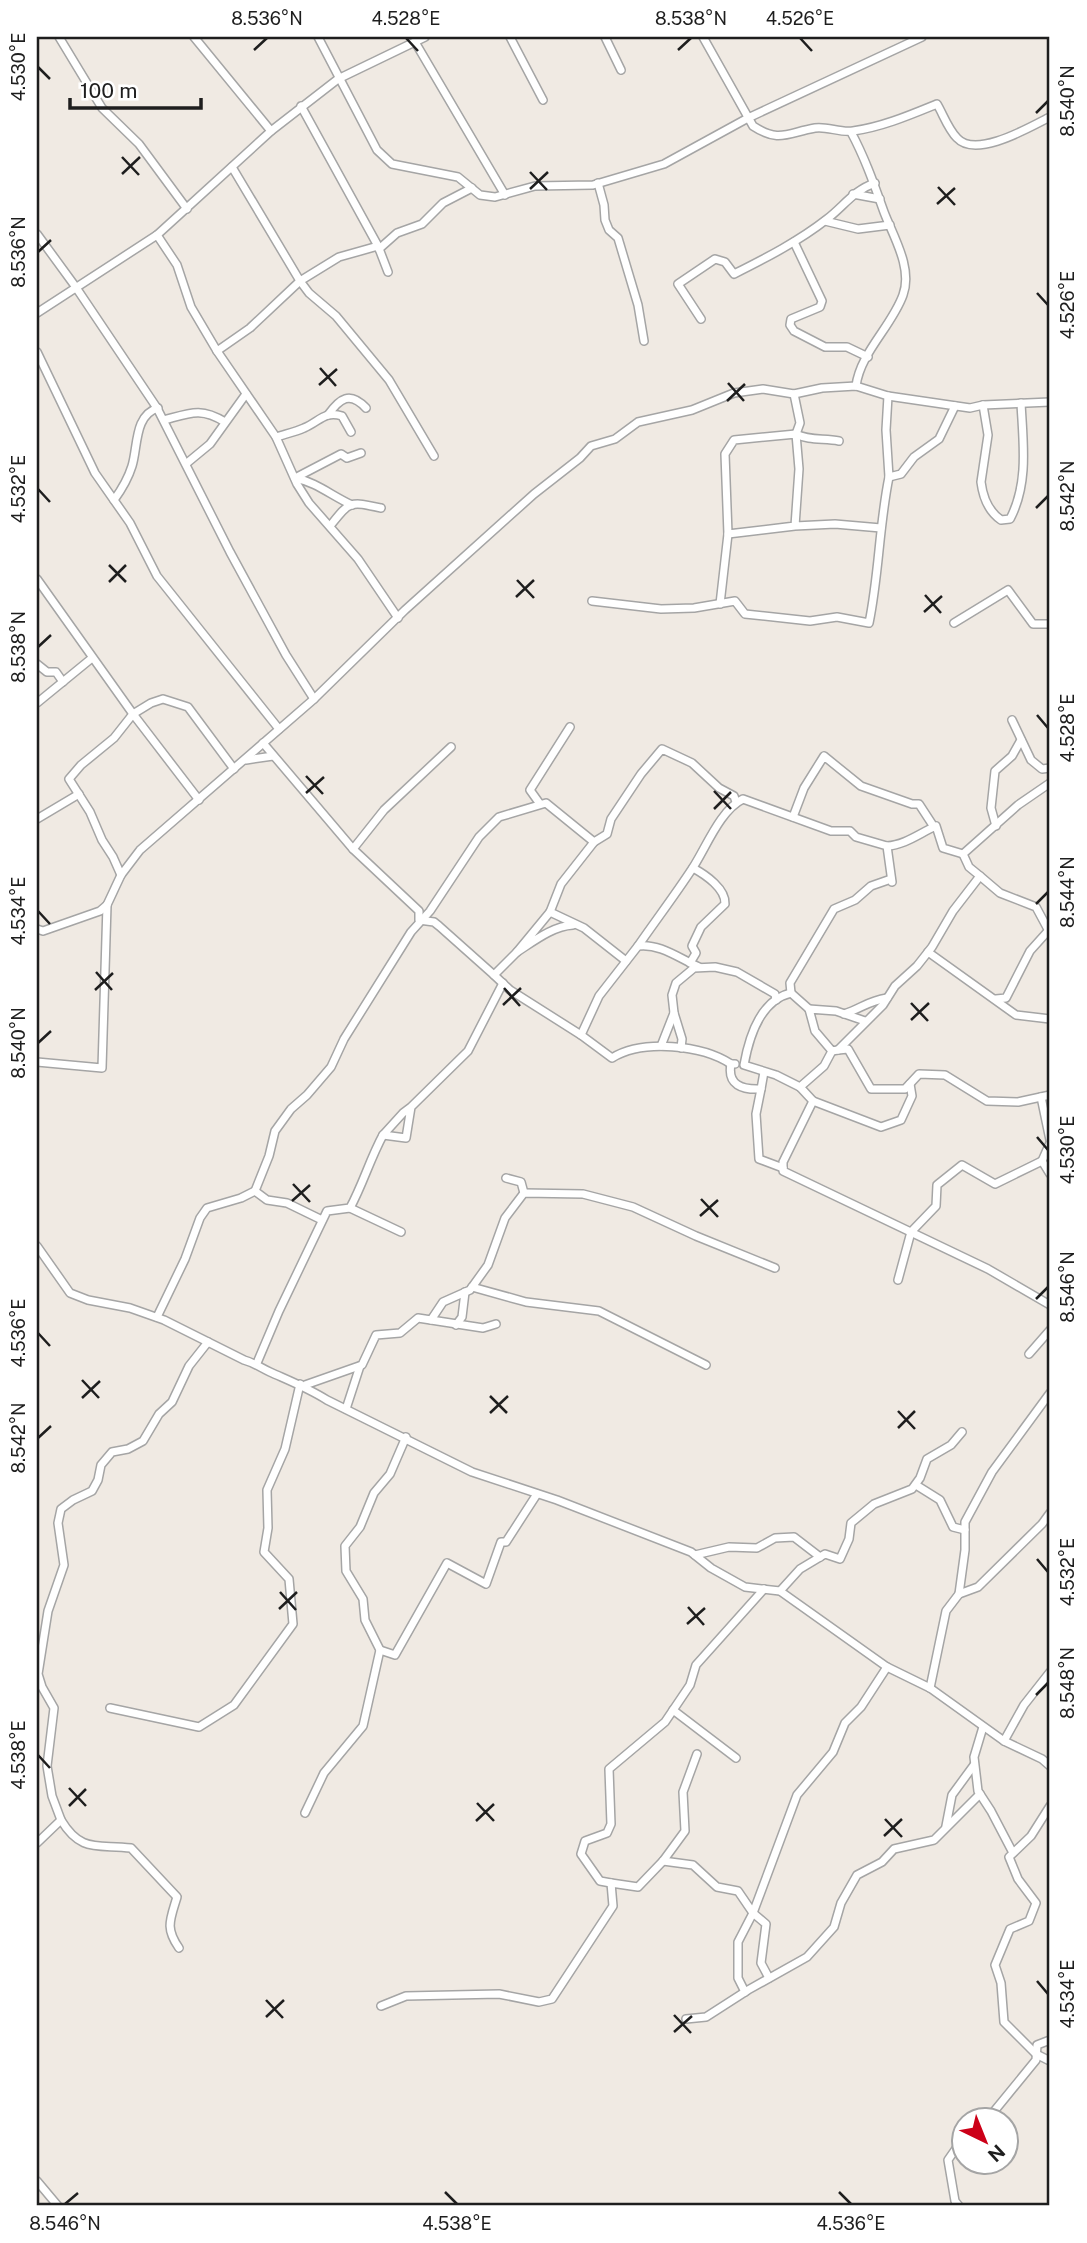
<svg xmlns="http://www.w3.org/2000/svg" width="1087" height="2243" font-family="'Public Sans',sans-serif">
<rect width="100%" height="100%" fill="#f0eae3"/>
<g fill="none" stroke-linecap="round" stroke-linejoin="round">
<defs>
<g id="street">
<path d="M59,37L102,108L139,144L187,209"/>
<path d="M194,37L271,131"/>
<path d="M318,37L377,150L392,164L458,177L480,195L495,197L535,186L593,185L664,164L748,118L922,37"/>
<path d="M510,37L543,100"/>
<path d="M605,37L621,70"/>
<path d="M703,37L753,126C779,143 787,133 815,128C827,126 840,133 853,131C882,127 910,115 937,104C943,114 948,129 957,138C976,159 1030,127 1050,117"/>
<path d="M415,42L505,195"/>
<path d="M301,106L378,246L388,272"/>
<path d="M851,132C865,158 874,184 884,212C893,236 913,268 903,295C892,326 860,353 856,386"/>
<path d="M598,183L604,205L605,220L609,230L618,238L638,305L644,341"/>
<path d="M853,194L880,199"/>
<path d="M825,221L858,229L890,225"/>
<path d="M37,234L75,286L157,408L230,552L286,655L314,699"/>
<path d="M157,235L177,265L191,307L217,351L276,437L297,484L309,503L358,559L398,618"/>
<path d="M794,242L822,301L820,307L791,319L790,325L794,331L825,347H847L868,357"/>
<path d="M378,246L339,257L300,281L309,293L336,316L389,380L434,456"/>
<path d="M379,249L397,233L422,224L443,203L472,188"/>
<path d="M37,313L157,235L271,131L338,79L425,37"/>
<path d="M701,319L678,284L715,259L725,262L734,274C766,258 799,241 827,219C844,206 854,190 875,183"/>
<path d="M217,351L250,328L300,281L232,167"/>
<path d="M37,352L95,473L130,523L157,576L279,729"/>
<path d="M794,394L800,423L796,434C809,441 824,438 839,441"/>
<path d="M888,396L886,430L889,477L901,474L914,457L939,439L955,406"/>
<path d="M983,405L988,435L981,482C983,498 988,511 1001,520L1010,519C1029,483 1023,442 1021,403"/>
<path d="M328,415C340,398 350,391 366,408"/>
<path d="M164,420C190,413 201,407 225,422"/>
<path d="M276,437C285,434 295,432 304,428C319,422 325,410 342,416L351,432"/>
<path d="M187,463L210,444L246,394"/>
<path d="M295,478L341,454L347,458L361,453"/>
<path d="M295,478C316,482 332,496 352,505"/>
<path d="M114,500C122,489 128,479 132,466C138,447 134,415 158,408"/>
<path d="M330,526C350,501 349,501 381,508"/>
<path d="M795,526L728,534L725,454L734,440L796,434L799,469L795,526L835,524L881,528"/>
<path d="M37,579L133,714L199,800"/>
<path d="M592,601L661,609L694,608L735,601L745,614L810,621L837,617L869,623C879,575 879,526 889,477"/>
<path d="M720,604L728,534"/>
<path d="M954,623L1008,590L1033,624H1050"/>
<path d="M37,664L47,672H56L63,682"/>
<path d="M37,703L92,658"/>
<path d="M1012,720L1031,760L1042,769L1050,768"/>
<path d="M263,743L353,849L419,911V920L434,922L439,926L494,975"/>
<path d="M246,760L273,756"/>
<path d="M540,804L530,790L570,727"/>
<path d="M793,817L804,788L824,756L861,786L912,804H919L934,827"/>
<path d="M37,819L79,794"/>
<path d="M996,826L991,808L995,771L1012,756L1021,740"/>
<path d="M887,846C905,845 920,833 936,826L943,848L963,854"/>
<path d="M353,849L384,810L451,747"/>
<path d="M121,875L113,857L102,840L90,812L69,779L81,765L114,738L133,714L151,703L163,699L188,707L234,769"/>
<path d="M980,876L1000,893L1036,907L1050,933"/>
<path d="M550,912L517,952C534,941 553,926 573,925"/>
<path d="M37,929L43,931L100,911L107,905L121,875L140,850L314,699L405,610L534,494L580,458L591,446L615,439L638,422L692,410L734,393L763,389L794,394L822,388L856,386L888,396L970,408L983,405L1050,402"/>
<path d="M638,946C656,920 675,895 692,869C706,848 720,810 743,799L831,831H850L856,837L887,846L892,882"/>
<path d="M517,952L494,975L510,990L581,1035"/>
<path d="M928,952L1016,1015L1050,1019"/>
<path d="M626,961L584,928L550,912L561,884L594,842L607,834L611,819L641,774L662,749L692,763L719,788L734,796L736,802"/>
<path d="M690,963L696,953L692,946L701,927L725,904C726,889 706,875 693,868"/>
<path d="M699,967C680,959 660,943 638,946L599,996L581,1035L612,1058C643,1039 702,1045 731,1064"/>
<path d="M791,993L790,983L834,909L855,900L871,886L891,879"/>
<path d="M996,999L1006,998L1030,951L1048,931"/>
<path d="M809,1009L791,993C760,1000 749,1037 744,1065L776,1075L800,1087L824,1066L832,1051"/>
<path d="M674,1013L682,1039L681,1048"/>
<path d="M844,1014C862,1008 868,1001 887,998"/>
<path d="M865,1021L836,1011L809,1009L815,1031L832,1051L838,1050L883,1005L895,986L917,966L932,947L953,911L980,876L969,867L963,854L1018,805L1050,783"/>
<path d="M661,1046L674,1013L672,995L676,983L694,968L715,967L737,972L775,994L776,1000"/>
<path d="M838,1050L848,1049L871,1089H905L919,1074L945,1075L987,1101L1018,1102L1050,1095"/>
<path d="M37,1062L102,1068L107,905"/>
<path d="M735,1064H731C727,1085 742,1090 761,1089L764,1072"/>
<path d="M800,1087L813,1101L881,1127L901,1120L912,1096L910,1084"/>
<path d="M761,1089L756,1114L759,1159L783,1168"/>
<path d="M1041,1097L1050,1140"/>
<path d="M813,1101L783,1162V1171L988,1269L1050,1305"/>
<path d="M411,1107L403,1113L383,1135L406,1138L411,1107L468,1051L503,983"/>
<path d="M1050,1143L1042,1161L1050,1174"/>
<path d="M506,1178L521,1182L524,1193"/>
<path d="M350,1208L401,1232"/>
<path d="M322,1220L287,1203L267,1200L255,1191L269,1156L275,1131L291,1109L307,1095L331,1067L344,1039L411,932L430,911L479,837L499,817L546,803L594,842"/>
<path d="M37,1246L70,1293L88,1300L130,1308L164,1320L244,1360C255,1363 261,1368 270,1372C290,1381 308,1388 327,1400L472,1472L557,1500L691,1552L711,1568L745,1587L780,1591L887,1667L930,1688L1004,1741L1042,1759L1050,1766"/>
<path d="M898,1280L911,1232L936,1206L937,1185L962,1165L995,1184L1042,1161"/>
<path d="M472,1287L526,1302L599,1311L706,1365"/>
<path d="M157,1317L185,1259L200,1218L207,1208L241,1198L255,1191"/>
<path d="M431,1320L483,1328L496,1324"/>
<path d="M456,1325L462,1317L465,1292"/>
<path d="M1029,1354L1050,1330"/>
<path d="M257,1363L279,1311L327,1211L350,1208C363,1184 370,1159 383,1135"/>
<path d="M305,1385L362,1365L376,1335L400,1333L418,1318L431,1320L443,1302L470,1290L488,1265L505,1218L524,1193L583,1194L633,1207L696,1236L775,1268"/>
<path d="M346,1409L360,1366"/>
<path d="M916,1485L940,1500L953,1527L965,1530"/>
<path d="M695,1555L729,1547L757,1548L775,1538L794,1537L820,1557"/>
<path d="M780,1591L800,1569L825,1554L840,1559L849,1539L851,1523L874,1504L912,1489L920,1478L927,1459L951,1445L962,1432"/>
<path d="M959,1594L965,1550V1522L992,1472L1050,1393"/>
<path d="M380,1650L395,1655L447,1563L486,1584L501,1542H506L537,1494"/>
<path d="M930,1688L946,1611L959,1594L978,1587L1042,1524L1050,1513"/>
<path d="M110,1708L199,1727L234,1705L293,1624L289,1579L264,1552L268,1528L267,1490L285,1449L300,1384"/>
<path d="M673,1710L736,1758"/>
<path d="M983,1727L974,1757L978,1791L991,1811L1013,1853"/>
<path d="M1004,1741L1024,1705L1050,1672"/>
<path d="M1050,1806L1031,1836L1009,1857L1018,1879L1036,1903L1029,1921L1010,1929L995,1965L1001,1983L1004,2022L1036,2054L1050,2061"/>
<path d="M305,1813L324,1773L363,1726L380,1650L365,1620L363,1599L346,1571L345,1546L360,1527L374,1493L390,1474L406,1437"/>
<path d="M61,1820C81,1853 97,1844 131,1848L177,1897C170,1920 165,1928 179,1948"/>
<path d="M946,1826L952,1795L974,1765"/>
<path d="M37,1843L61,1820L52,1796L47,1766L54,1708L42,1687L38,1674L48,1611L64,1565L58,1523L61,1509L73,1500L92,1491L98,1480L101,1465L112,1452L128,1449L143,1441L159,1414L172,1402L189,1366L208,1342"/>
<path d="M663,1861L693,1865L717,1887L738,1891L753,1913L766,1924L761,1963L769,1978"/>
<path d="M611,1883L600,1881L581,1854L585,1841L607,1833L611,1824L609,1769L665,1722L690,1685L696,1665L764,1589"/>
<path d="M745,1992L738,1978V1942L753,1913L797,1795L833,1752L845,1723L861,1707L887,1667"/>
<path d="M381,2006L406,1996L499,1994L539,2002L552,1999L613,1906L611,1883L638,1887L663,1861L685,1831L683,1792L697,1754"/>
<path d="M686,2019L706,2017L748,1990L807,1957L834,1927L841,1903L857,1875L882,1862L894,1849L934,1840L980,1794"/>
<path d="M987,2120L1036,2060L1037,2045L1050,2040"/>
<path d="M37,2181L58,2206"/>
<path d="M959,2206L955,2201L948,2160L964,2137"/>
</g>
</defs>
<use href="#street" stroke="#a5a5a5" stroke-width="10"/>
<use href="#street" stroke="#fff" stroke-width="7"/>
</g>
<path fill="none" stroke="#1e1e1e" stroke-width="2.5" d="M406,38L418,51M800,38L812,51M254,50L267,38M678,50L691,38M38,67L50,79M1036,113L1048,101M122,157L139,175M530,172L547,190M122,174L140,157M938,187L955,205M530,189L548,172M937,204L955,188M38,252L51,240M1037,293L1048,305M320,368L336,386M728,383L744,401M319,385L337,369M727,401L745,384M38,489L50,502M1036,508L1048,496M109,565L126,582M517,580L534,598M109,582L126,565M925,595L941,613M516,597L534,580M924,612L942,596M38,647L51,635M1037,715L1048,728M306,776L323,794M714,791L731,809M306,793L324,777M714,809L731,792M1036,904L1048,892M38,911L50,924M96,972L112,990M504,988L520,1006M95,990L113,973M911,1003L928,1021M503,1005L521,988M911,1020L929,1003M38,1043L51,1031M1037,1137L1048,1150M293,1184L310,1202M701,1199L718,1217M292,1201L310,1185M700,1216L718,1200M1036,1299L1048,1287M38,1333L50,1346M82,1380L99,1398M490,1396L507,1413M82,1398L100,1381M898,1411L915,1429M490,1413L508,1396M898,1428L915,1411M38,1438L51,1426M1037,1559L1048,1572M280,1592L296,1610M688,1607L704,1625M279,1609L297,1592M687,1624L705,1608M1036,1695L1048,1683M38,1755L50,1768M69,1788L86,1806M477,1803L494,1821M69,1806L86,1789M885,1819L902,1837M476,1821L494,1804M884,1836L902,1819M1037,1981L1048,1994M266,2000L283,2018M674,2015L691,2033M266,2017L284,2000M674,2032L692,2016M445,2192L457,2204M839,2192L851,2204M65,2204L78,2193"/>
<rect width="1087" height="2243" fill="none" stroke="#ffffff" stroke-width="77"/>
<g transform="translate(985 2141) rotate(137)"><circle r="33" fill="#ffffff" stroke="#a5a5a5" stroke-width="2"/>
<path d="M0-5L12 26L0 18L-12 26Z" fill="#cc0018"/>
<text y="-10" font-size="19" font-weight="bold" text-anchor="middle" fill="#1e1e1e">N</text>
</g>
<path d="M70 98v10h131v-10" fill="none" stroke="#1e1e1e" stroke-width="3.5"/>
<text x="80" y="98" font-size="21" fill="#1e1e1e" stroke="#ffffff" stroke-width="5" paint-order="stroke">100 m</text>
<rect x="38" y="38" width="1010" height="2166" fill="none" stroke="#1e1e1e" stroke-width="2.5"/>
<g font-size="18" text-anchor="middle" fill="#1e1e1e">
<text x="267" y="25">8.536°N</text>
<text x="406" y="25">4.528°E</text>
<text x="691" y="25">8.538°N</text>
<text x="800" y="25">4.526°E</text>
<text transform="translate(19 67) rotate(-90)" y="6">4.530°E</text>
<text transform="translate(1068 101) rotate(-90)" y="6">8.540°N</text>
<text transform="translate(19 252) rotate(-90)" y="6">8.536°N</text>
<text transform="translate(1068 305) rotate(-90)" y="6">4.526°E</text>
<text transform="translate(19 489) rotate(-90)" y="6">4.532°E</text>
<text transform="translate(1068 496) rotate(-90)" y="6">8.542°N</text>
<text transform="translate(19 647) rotate(-90)" y="6">8.538°N</text>
<text transform="translate(1068 728) rotate(-90)" y="6">4.528°E</text>
<text transform="translate(1068 892) rotate(-90)" y="6">8.544°N</text>
<text transform="translate(19 911) rotate(-90)" y="6">4.534°E</text>
<text transform="translate(19 1043) rotate(-90)" y="6">8.540°N</text>
<text transform="translate(1068 1150) rotate(-90)" y="6">4.530°E</text>
<text transform="translate(1068 1287) rotate(-90)" y="6">8.546°N</text>
<text transform="translate(19 1333) rotate(-90)" y="6">4.536°E</text>
<text transform="translate(19 1438) rotate(-90)" y="6">8.542°N</text>
<text transform="translate(1068 1572) rotate(-90)" y="6">4.532°E</text>
<text transform="translate(1068 1683) rotate(-90)" y="6">8.548°N</text>
<text transform="translate(19 1755) rotate(-90)" y="6">4.538°E</text>
<text transform="translate(1068 1994) rotate(-90)" y="6">4.534°E</text>
<text x="65" y="2230">8.546°N</text>
<text x="457" y="2230">4.538°E</text>
<text x="851" y="2230">4.536°E</text>
</g>
</svg>
